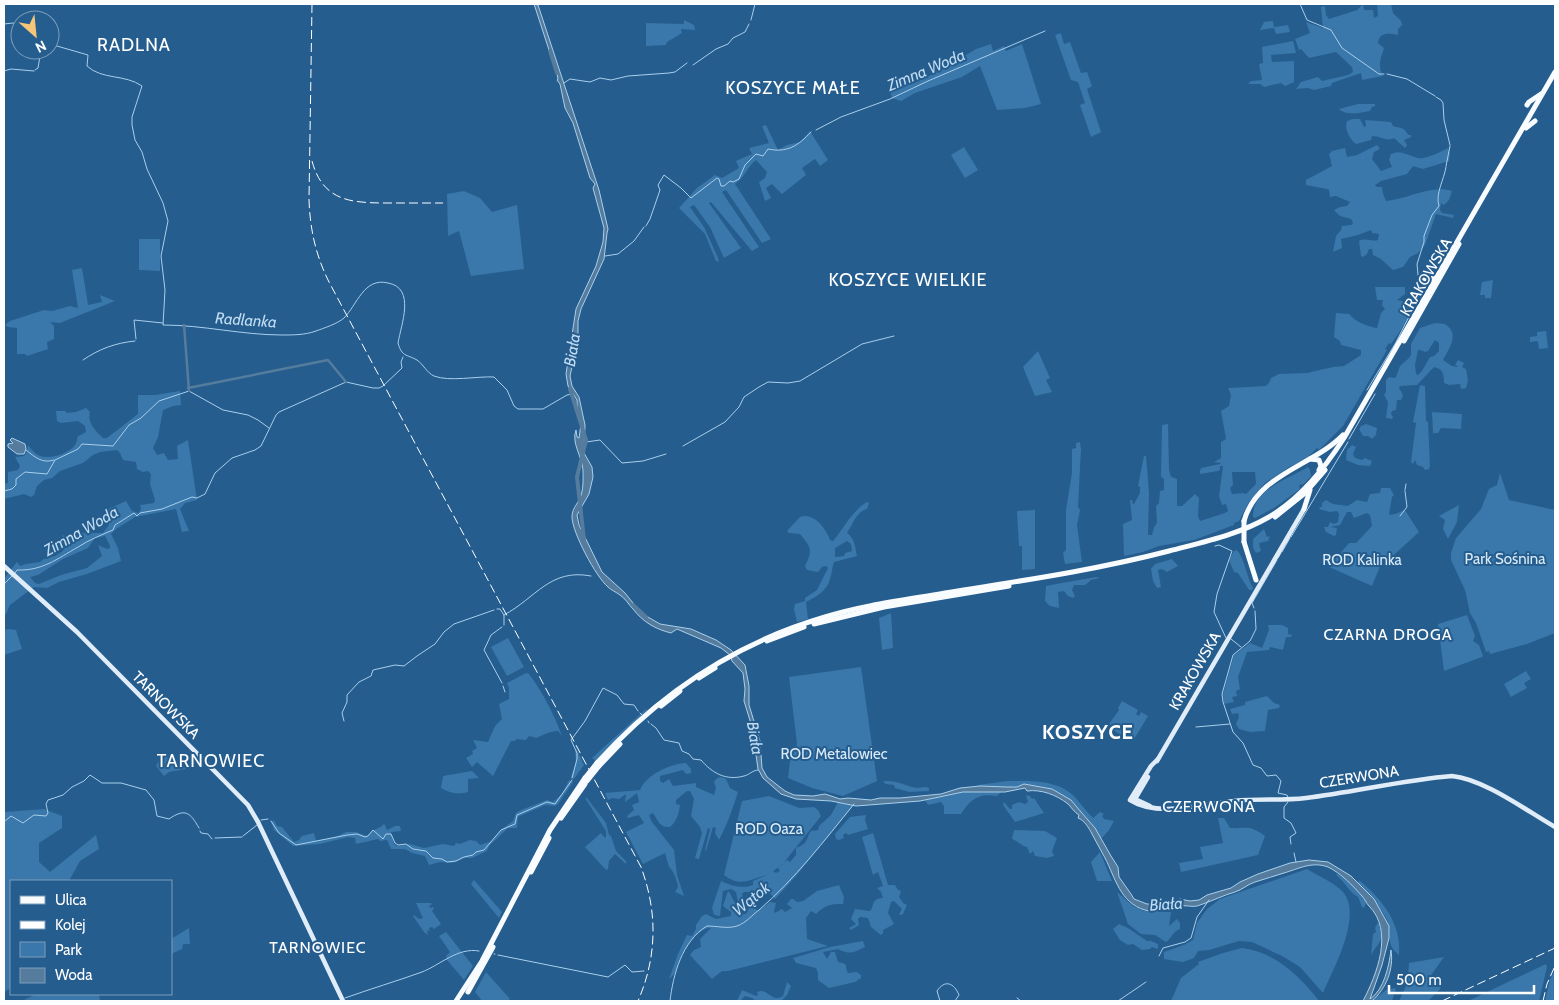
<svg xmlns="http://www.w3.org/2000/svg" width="1559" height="1005" font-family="Cabin,sans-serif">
<rect width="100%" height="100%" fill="#255d8e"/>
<g fill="#3a77aa" fill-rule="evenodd">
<path d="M1363,4L1364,10H1373L1374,18L1378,16L1377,4H1391L1393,13L1401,21L1402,25L1398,29V35C1389,33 1379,32 1378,43L1384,48C1381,58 1377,66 1383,76L1362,80L1361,73L1332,83L1331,86L1314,90L1308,88L1296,89L1301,82L1318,77L1322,81L1348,75L1353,72L1352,67L1336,52L1309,58L1301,49L1299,50L1295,39L1310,33L1306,22L1323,28L1321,7L1325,6L1326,15L1329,19L1357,10Z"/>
<path d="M684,20L694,25L695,30L681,29L682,33L667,42L666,45L646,46V23L684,24Z"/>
<path d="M1273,21L1274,27L1288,25L1290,32L1276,34L1274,28L1260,30L1264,22Z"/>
<path d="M1061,33L1064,44L1070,42L1081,73L1087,72L1092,86L1087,89L1101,132L1091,137L1080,105L1085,103L1078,82L1071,80L1055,35Z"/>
<path d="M1293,41L1296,53L1271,55L1272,62L1294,61V82L1285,86L1281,83L1264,87L1260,84H1248L1251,81L1262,80L1259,64L1263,63L1262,47Z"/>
<path d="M991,44L993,51L1004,46L1006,51L1022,44L1041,104L1025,108L997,110L980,66L962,77L915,93L901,101L892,98L889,88L911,80L914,83L938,72L976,49Z"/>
<path d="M1358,104H1375V106L1372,107L1370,111C1360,113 1346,116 1339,109Z"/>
<path d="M1353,119H1360L1364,127L1366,126L1365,120L1391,122L1393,126C1399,128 1405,127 1408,135H1411V137L1404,140L1407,145L1405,148L1394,138C1387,142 1380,136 1372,136L1371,140L1356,144C1350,140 1344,129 1347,121Z"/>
<path d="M766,125L778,150L787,145L800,142L810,131L828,160L820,166L815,159L802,168L806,175L782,194L772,184L766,188L771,198L765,201L759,182L765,178L767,172L756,160C747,167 745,177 735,184L771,239L762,243L726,190L722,192L759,247L752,251L711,202L709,203L741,248L724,258L710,227L694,205L690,207L704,227L718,258L719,262L716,261L705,234L679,208L697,188L715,175L722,178L739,168L736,161L752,154L749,148L769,143L762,126Z"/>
<path d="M1377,145L1380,149L1374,152L1372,159L1381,171L1392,167L1389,160L1391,154C1402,149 1408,156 1418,158C1424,160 1443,151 1448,148L1450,153L1449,161L1423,169L1413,166L1407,174L1381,181L1375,185L1377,187H1382L1383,194L1386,201C1407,199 1433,184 1452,191L1449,200L1444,205L1441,203L1440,210L1442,213L1454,215L1453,218L1436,214L1425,245L1418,253L1410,257L1403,267L1393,270L1381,259L1373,255L1372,249H1369L1367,254L1363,257L1361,256L1359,241C1365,237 1372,242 1378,240L1379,234L1372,233L1371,230L1358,235L1341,239L1342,248L1333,252L1336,236L1341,230L1342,226L1351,225L1353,223L1351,219L1340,216L1334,210L1340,207L1347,206L1350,202L1336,196L1330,197L1329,190L1327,189L1306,185V180L1332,166L1329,154L1332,151L1345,148L1347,157L1357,155Z"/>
<path d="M964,147L978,170L965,178L951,155Z"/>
<path d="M464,191L480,198L492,212L517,205L524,269L471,276L459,231L448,236L447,194Z"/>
<path d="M139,239H160V271L139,270Z"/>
<path d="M82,268L88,305L102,302L100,295L115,301L60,323L50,322L54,326V339L47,342L48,349L27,356L25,354H17V328L8,327L5,325L10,321L44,310L52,311L70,306L78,308L72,270Z"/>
<path d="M1493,280L1491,298H1485V295H1480L1482,282Z"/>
<path d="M1375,287H1405V294L1397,300L1408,302L1410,317L1391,344L1389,343L1385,349L1387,350L1343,426L1319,450L1317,448L1306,459L1291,466L1265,483L1249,502L1239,521L1234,523V525L1194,540L1159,546L1143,552L1124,556L1123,524L1132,520L1130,500H1132L1133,504H1134L1140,493V487L1138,486L1144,456H1146L1149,493L1148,535H1152L1154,527L1157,523L1156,506L1159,503L1160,491L1164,490V479L1161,477L1162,425L1168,424L1169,470L1171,477L1177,479V506H1182L1195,494L1199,498L1198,516L1200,521L1225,513L1228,511L1226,504L1222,505L1219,496L1223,466H1220V470L1218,471L1200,474V471L1201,468L1220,464L1221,463L1214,462L1221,458V442L1226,439L1221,411L1229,406L1231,395L1228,388L1266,386L1269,383L1271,378L1279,374L1307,373L1333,367L1344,366L1361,355V350L1341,345L1340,341L1334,337L1336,313L1349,314C1356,322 1366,326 1377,328L1381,313L1385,309L1382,305L1383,300H1377ZM1232,472H1255L1256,484L1246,494L1243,493L1232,494L1230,488L1233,485Z"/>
<path d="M1435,323L1445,324C1460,334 1450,347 1443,360L1452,366L1459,367L1455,365L1458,360L1464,363L1462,367L1466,369L1468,380L1466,388L1461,389L1460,384L1449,385L1444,383C1444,374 1443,369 1434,367L1417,385L1400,386L1399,389L1401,391L1403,396L1401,400H1397L1396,410L1392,411L1391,414L1393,417L1392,419L1386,418L1388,402L1384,395L1386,392V380L1389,377L1394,378L1396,377L1400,366L1409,358L1411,355V344L1420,328ZM1435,340L1439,343V351L1434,356L1430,357L1422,371L1418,375L1416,374L1415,365L1418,350H1421L1425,352L1428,351Z"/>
<path d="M1546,331L1548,348L1539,349L1538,341L1530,342V337L1537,336V332Z"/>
<path d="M1038,351L1050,378L1046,380L1052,392L1035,396L1023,367Z"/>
<path d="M1420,385L1425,386L1426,421L1428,422L1430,466L1429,469L1425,470L1423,467L1417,465L1415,460L1413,464L1411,462L1416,423L1413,422Z"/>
<path d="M180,391L181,405L173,406L163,410L158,437L153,448L157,455L164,453L168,460L178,459L177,446L188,440L197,500L185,503L180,509L189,531L182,532L176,509L135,517L116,529L111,534L118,548L121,561L87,574L59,582L47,588L34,587L10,605L6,614L4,615V579L17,562L20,566L26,564L40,562L44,559L55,556L63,551C64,546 60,541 63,535C70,538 73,539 78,533H103L109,525L106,510L126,501L132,511L139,513L141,509L140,505L154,503L155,500L150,484L151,474L148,471L143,472L137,469L136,462L123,460L120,453L117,450L100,452L93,455L83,463L60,471L52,478L44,480L37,486L34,495L31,497L24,494L4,499V484L8,483V472L18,470L20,466L15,457L24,456L27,451L28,445C31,449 35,454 40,456C52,460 79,451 77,437L86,432L85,426L78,421L61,423L57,421L56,411H65L67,413L76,412L86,408L90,412C87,422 95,431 103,438H107L138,414V395H155ZM105,536L110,546V548L107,549L98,545L102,556L87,568L61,575L39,584L35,583L30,577L38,575L63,559L88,548L95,538Z"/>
<path d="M1432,412L1462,414L1461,429L1441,428L1438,433H1433Z"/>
<path d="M1366,424L1377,428L1376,435L1372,439L1368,436H1363L1359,429L1361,426Z"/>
<path d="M1080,442L1081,449L1078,507L1080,510L1077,525L1082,562L1065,564L1063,553L1066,550V510L1072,473V449L1076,448V443Z"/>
<path d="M1352,445L1356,447L1353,454L1355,458L1362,460L1365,458L1372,461L1370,466L1358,465L1346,460L1347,450Z"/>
<path d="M1308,467L1310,470L1311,476L1304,484L1299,485L1300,489L1274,508L1255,518L1253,517C1252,489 1289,479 1308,467Z"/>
<path d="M1500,473L1509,500L1555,510V633L1527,644L1490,654L1489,651L1486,652L1476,623L1470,613L1465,590L1451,560V553L1456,538L1481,509L1489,489L1497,485Z"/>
<path d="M1381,488H1390L1394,495L1392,497L1389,515L1395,514L1405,510L1419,532L1384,564H1381L1372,586L1329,567L1332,557L1339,555L1349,543H1356L1372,526L1370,515L1367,513L1354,518L1351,512H1347L1340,525L1330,527L1337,528L1336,535L1334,536L1326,532L1324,527H1328L1330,522L1334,524L1338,522L1339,514L1337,511L1330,512L1319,509L1320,507H1322V503L1326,500L1333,504L1348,506L1357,500L1367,502L1370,494L1380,493Z"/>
<path d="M867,502L869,503L867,509C856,512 853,524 847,533C855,539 855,547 857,556L834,562C832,568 832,573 830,579C827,591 816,597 806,602L808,619L797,622L794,609L795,604L805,601V598L817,590L828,568L826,566L822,567L818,572L807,570L805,566C813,550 811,547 800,534L789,533L787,531L800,517C814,512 826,529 830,540L833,541C845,527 851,512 867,502ZM847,541L851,544L852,551L845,553L844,556L835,557V548Z"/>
<path d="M1459,505L1457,522L1448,539L1443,529L1445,520L1439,516Z"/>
<path d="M1035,510V569L1022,570V546H1019L1017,511Z"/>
<path d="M1264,529L1267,537L1270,536L1268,541L1259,543L1261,551L1256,553L1253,548V539Z"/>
<path d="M1237,550C1245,559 1246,576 1253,588L1252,590H1249L1238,573L1234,572L1229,560L1234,551Z"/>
<path d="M1172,559L1178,566L1167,572L1162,569L1158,570L1161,587L1157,588L1153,581L1151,569L1155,564Z"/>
<path d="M1096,577L1100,578L1091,580L1085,585H1074L1072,590L1075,596L1073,598L1068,596L1064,591L1058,592L1059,608L1050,606L1045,601L1046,586C1061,583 1079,580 1096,577Z"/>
<path d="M891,613L893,648L882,650L879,618Z"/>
<path d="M1467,615L1475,636L1473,641L1479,645L1483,656L1482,657L1444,671L1438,624Z"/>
<path d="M1268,625H1282L1288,628V634L1292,635L1291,637H1286L1283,650L1270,647L1269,650L1247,652L1238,677L1240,689L1236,691L1237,696L1232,697L1234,702L1224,704L1223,694L1234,655L1250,643L1262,648L1269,630Z"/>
<path d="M9,629L16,630L22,649L4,655V630Z"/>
<path d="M508,638L524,667L507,676L491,647Z"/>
<path d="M861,667L877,781L843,796L812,788L788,778L790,761L797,744L789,677Z"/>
<path d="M1526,671L1531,679L1524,683L1527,688L1511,697L1504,684Z"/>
<path d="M526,673L529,674C542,691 555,716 562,736L558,731C550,731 542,735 537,738L529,736L526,740L516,739L515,741H511L493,776L477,762L472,767L466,758L473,754L472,751L477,748L473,740L488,742L495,726L502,719L499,704L509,699V688L507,683Z"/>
<path d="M1267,696L1274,703L1280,705L1279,708L1268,710L1265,731L1250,732L1239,729L1236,724L1239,717L1238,713L1232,714L1230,709L1245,705V702Z"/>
<path d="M1122,701L1138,710L1136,714L1139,716L1141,712L1148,716L1133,741L1107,727L1119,710L1118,708Z"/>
<path d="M646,709L647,710L596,761L592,758Z"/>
<path d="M575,750H577L584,765L574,779L571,777L576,763Z"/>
<path d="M171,754L186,769L169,772L164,776L156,766L159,760Z"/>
<path d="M686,763L691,769V773L686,774L683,770L660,776V781L663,783L669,779L673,786L696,783V787L714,795L716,788L714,782C717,777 720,776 726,779L730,788L738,792C733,808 727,825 719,840L715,833L716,828L713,827L706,851L705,850L710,829L708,828L699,859L695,858L702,833L700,827L691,816L694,799L690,791H687L676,800V804L680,805C679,813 677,821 670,827C659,828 658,820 653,813L649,815L652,822L674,850L677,875L684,896L675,892L678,887C677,881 674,871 669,867L665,853L643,864L626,832L644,823L639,815L628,818L627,816L634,810L632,805L639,802L637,793L625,802L626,794L619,799L612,798L608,800L605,793L640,790C647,774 670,764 686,763Z"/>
<path d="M472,771L479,778L468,779V792C457,795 450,793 441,788L443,776Z"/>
<path d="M569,780L573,782L558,804L555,806L545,805L520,816L518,817L517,828H508L489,846L487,851L472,858H464L453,863L440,862L429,865L425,856L412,853L405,849H391L387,840L380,841L378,839L356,844L355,838L348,837L320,844L293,846L274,830L271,822L274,820L277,826L282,827L294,842L299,840L302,836L314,833L316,841L338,836L346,832H356L367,836C374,828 378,830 384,824L385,825L387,830L395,826H400L401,831L391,832L394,844L397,846L410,844L424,848L443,844L454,846L456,843L460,844L470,840L476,841L480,845L492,841L502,829L513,821L516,813L521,810L547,800L553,802L562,794Z"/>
<path d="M885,781C896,780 906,786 917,788C922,788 924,786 929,788V791L909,792L895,788L894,785L886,784L883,782Z"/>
<path d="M1008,781C1031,781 1057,779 1075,797C1081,804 1086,811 1093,818L1100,812L1104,814L1102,816L1104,819L1114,821L1109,830L1101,839L1091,824L1071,800L1052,789L1024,784L1017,787H1007L977,786L978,785Z"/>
<path d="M963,792H1001L997,796C978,793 971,799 961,814H944V806L941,802L928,805L925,800Z"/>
<path d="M1026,795L1030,796L1032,799L1034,798L1044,813L1015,822L1003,805L1004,802L1010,809H1012V805L1019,802L1025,804L1028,802Z"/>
<path d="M769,796L799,808L814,807L818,810L821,816L782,865L773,871L776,873L780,871L778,868L787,860L790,862L796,855V848C809,843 805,840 811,831L818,830L819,826L831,815L838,802L854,805L796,876L775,899L767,890L759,888V894L756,895L750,892H744L742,894L743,899L747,903L746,908L740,910L741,914H746L751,904L758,911L770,902L776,903L774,911L775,913L782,909L785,912L792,908L787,904L791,899H793L797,902L803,901L817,891L839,885L844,897L843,904C830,904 825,905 816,914L811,911L806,918L807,939L828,946L728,971H722L712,979L690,955L694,950L701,947L700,939L711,928C699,927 688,945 682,954C678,962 677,975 669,979L678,954L687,935L692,936L696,929V925L702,916L706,914L716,919L731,916V912L723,906L728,891C732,895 732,900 737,904L738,902L736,892L731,889L723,891L720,916L714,915L712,908L721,881C731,886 743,889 753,885V881L767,875C750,879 741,888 724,875L742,801Z"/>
<path d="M585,798H587L606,823L609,835L611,836L616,851L626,861V864L615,854L609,861L608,869L606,870L585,847L601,833L605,838L606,836V831Z"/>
<path d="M44,809L62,816V828L39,843V862L50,872L96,835L99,849L80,861L69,881H11V988L4,992V812Z"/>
<path d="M866,815L865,820L868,829L848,835L846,833L843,835L844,838L839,840L836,839L835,834L850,817Z"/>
<path d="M1218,818H1224L1230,828C1248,829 1248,824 1265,836L1258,855L1181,872L1179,863L1203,859L1200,847L1223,843Z"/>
<path d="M1014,830L1045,831L1057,838L1052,851L1054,856L1047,858L1035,856L1033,851L1030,854L1027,847C1021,846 1018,841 1012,839Z"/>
<path d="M873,833L888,885H895L898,890L901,891L899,897L903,903L907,905L903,914L901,915L899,914L902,909L894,901L891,902L888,913L894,924L883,930V933L881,935L871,927L868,918L860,917L858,919L859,925L851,930L849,928L856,924L851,919L855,909L869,911L871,910C874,902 874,898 883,898L881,892L877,888L883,886L878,872L873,875L862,837Z"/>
<path d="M1100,852L1112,881H1097L1091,862Z"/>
<path d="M1307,869C1318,876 1331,881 1340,889C1366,911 1333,969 1323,993L1300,967L1282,956L1252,942L1239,941L1209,950L1198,951L1194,958L1183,962L1164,959V952L1184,945L1193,940L1197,923L1207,909L1220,899Z"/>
<path d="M1336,873C1348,880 1361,891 1366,903L1364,908L1362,907L1358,897C1349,892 1345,882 1337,876Z"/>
<path d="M474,880L502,912L499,918L471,884Z"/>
<path d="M1359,880C1382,899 1402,924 1399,955C1384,943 1393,934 1387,920C1380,906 1368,894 1358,883Z"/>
<path d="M1117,892L1133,906L1144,911L1171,912L1169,926L1177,919L1180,923V929C1173,931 1172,938 1166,942L1155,935L1141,934L1128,924Z"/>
<path d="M416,903H431L432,904L429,906L430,908L433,907L434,909L432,911L441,924L434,929L432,927L429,928L430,931L427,930L428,935L424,932L413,916L414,915L419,919L423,918Z"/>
<path d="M1378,922C1385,942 1380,940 1371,955L1373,934L1376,932L1375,928Z"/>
<path d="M1119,924L1128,928L1147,941H1151L1158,944V948L1157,949L1152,947L1150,949L1142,950L1133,944L1128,945L1120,940L1113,929Z"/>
<path d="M189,928L190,944H183L182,949L171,954V939Z"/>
<path d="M446,932L473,966L464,980L447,960L446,956L450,952L439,936Z"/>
<path d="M863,941L865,947C853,953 850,955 838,949L823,952L827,959L831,952H835L838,962C850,964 844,966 848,973L857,972L861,975V978L855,982L829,988L818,980V973L816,968L796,963L793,958L830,947Z"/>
<path d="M1242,948C1275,952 1300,976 1319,1001H1171L1181,978L1199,964L1198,962L1223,953Z"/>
<path d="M1444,957L1429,978L1441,988L1428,1001H1399L1407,984L1409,963Z"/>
<path d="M1546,964L1547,967L1539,1001H1468Z"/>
<path d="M1555,970V1001H1545L1550,980Z"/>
<path d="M486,972L510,999L506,1001H482L475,992Z"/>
<path d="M787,982L791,986L787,995L781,1001H756L752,998L745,996L740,1001H737L742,990L756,996L758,995L757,992C767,988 770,999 779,998L783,996Z"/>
<path d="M1395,988L1396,989L1392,1001H1372L1386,990Z"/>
<path d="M36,994H99L100,1001H22Z"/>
</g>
<g fill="#567c9d" stroke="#a9cfec">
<path d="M534,4L538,5L599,190L608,229L607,233L604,259L581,309L578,321V340L570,376L572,386L579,397L585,425L584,453L592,467L593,477L589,494L577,515L579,525L602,572L625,593L641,613L660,624L691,629L716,640L731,650L745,665L749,686V705L760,741L762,768L767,777L785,791L794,795L813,796L825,794L840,799L848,798L871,800L880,798H900L941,794L960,788L980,786L1007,787H1017L1024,784L1052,789L1071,800L1081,812L1095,828L1111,856L1118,867L1119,877L1131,894L1134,899L1147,904H1167L1180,899L1190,901L1199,900L1207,895L1231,888L1240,882L1258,874L1290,863L1309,860L1328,862L1351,876L1374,899L1389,926V938L1382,965L1370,999C1384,990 1389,966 1391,950C1394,969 1386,989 1372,1001H1363C1377,974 1394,931 1369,906C1366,903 1365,899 1362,896C1353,886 1341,873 1328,867C1312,861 1298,869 1284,873C1274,876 1265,879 1255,882C1248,884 1242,890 1235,892C1224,895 1212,901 1200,905C1194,908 1188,905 1181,906C1169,908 1157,914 1145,910C1120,903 1115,877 1105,858C1101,850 1096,842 1092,834C1089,828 1084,820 1078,818L1079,815C1074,812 1072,808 1068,804C1057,795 1041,789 1027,791L1025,788L1005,792H963L920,801L856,806L831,801L796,799L781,794L763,778L758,769L752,727L744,701L745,689L743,673L732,661L730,655L721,648L677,629L671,633C655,629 643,622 633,609C629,605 625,598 620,595C616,592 611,590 608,587C596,577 572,532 572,517C572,509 576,506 579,500C584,491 583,479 583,470C582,456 571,443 576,430L577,437L579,438L581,424L577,410V400L568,386L566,374L576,309L596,266L603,242L604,228L593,188L595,184L590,178L573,123L565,108L560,84L557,80L558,79L555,63L550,53Z"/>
<path d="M12,438L25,444L26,449L24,454H17L8,447V444L13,443L10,440Z"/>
</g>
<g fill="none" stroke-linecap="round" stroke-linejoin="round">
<g stroke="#a9cfec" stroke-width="1">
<path d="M1300,4L1307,20L1331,30L1342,48L1379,74H1384"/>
<path d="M751,20L755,4"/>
<path d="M4,24L13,23L20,26"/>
<path d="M50,44L88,55L87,66C102,80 125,74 142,86L132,117V125L135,140L142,152L147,169L163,203L168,221L161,256L165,290L163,325C203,325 242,335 282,335C293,335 305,335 316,331C324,328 337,324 344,318C357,305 364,277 388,283C416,288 401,325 398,343C402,357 406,354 417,360C423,364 427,373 434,376C449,382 478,376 494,377L507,390L514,406L518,409H543L567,395L572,394"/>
<path d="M693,65L716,49L728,44L733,38L745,32L749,24"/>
<path d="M35,70L38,68L41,50"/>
<path d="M4,71L11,69L34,71"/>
<path d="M1387,74L1407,79L1435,96"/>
<path d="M564,83L570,79L590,82L600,78L611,80L628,76L669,73L675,72L687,63"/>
<path d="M1436,97L1441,100L1443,103L1444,120L1450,145"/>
<path d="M816,130L841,117L890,99L928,81L1045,31"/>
<path d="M1446,166L1450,146"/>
<path d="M646,226L650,219L660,190L658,185L664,175L681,188L691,198L717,178L719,179L721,186H724L730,181L733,182L739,179L745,165L756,154L763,156L768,149C787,153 798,146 811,132"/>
<path d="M605,256L618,254L634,241L644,227"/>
<path d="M1418,275L1417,264L1424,242V236L1432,215L1439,206C1435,194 1444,180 1446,167"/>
<path d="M1425,284L1428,287"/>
<path d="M136,339L134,320L163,323"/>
<path d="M83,360C99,349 115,343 135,341"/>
<path d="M1367,390L1395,344L1413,309"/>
<path d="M1349,439L1375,394"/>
<path d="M586,440V442L600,440L622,463L643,461L666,454"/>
<path d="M683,446L725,422L739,407L744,397L759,387L768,382L788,383L800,381L862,344L894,336"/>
<path d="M26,450C35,457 42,464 54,460"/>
<path d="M1405,490L1406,484"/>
<path d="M4,491L12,489L16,485V479L25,472L47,474L55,460L78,449L82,444L113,446L129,425L141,418L159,401L189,391L223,410L248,415L258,420L269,428"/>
<path d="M1400,516L1407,507L1405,491"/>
<path d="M1291,537L1348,442"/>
<path d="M1215,546L1219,545L1232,551L1217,594L1214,612L1226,638"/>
<path d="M1282,552L1290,538"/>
<path d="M1278,558L1281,553"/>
<path d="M15,573L17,570C42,571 57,559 78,547C89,540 101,535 113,530L115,525L134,513L137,516L140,513L162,509L192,497L197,498L205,494L215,473L232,458L255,450L261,446L276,415L279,412L346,382L373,388H379L383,386L402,368L401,362L403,357"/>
<path d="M4,584L12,576"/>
<path d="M1254,608L1252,603L1277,560"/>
<path d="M497,609H500L504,615V625"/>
<path d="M1255,611L1256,629L1250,641L1233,655L1222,694L1223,702L1233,732L1243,743L1253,765L1261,768L1267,776L1276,775L1281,781L1278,793L1287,795L1288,798"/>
<path d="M504,615C536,598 550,568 591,576"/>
<path d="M502,627L491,635L484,650L502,683"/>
<path d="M1231,639L1241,647"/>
<path d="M503,686L505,692"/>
<path d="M640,713L642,715"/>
<path d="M344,721L342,713L347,702V695L359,682L371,676L373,670L395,665L404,666L417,656L435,644L444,632L454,624L494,610"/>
<path d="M648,721L649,723"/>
<path d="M651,724L656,728L664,740L679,743L682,751L689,754L693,759L701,760C712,773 726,781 744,776C749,775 753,770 758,770"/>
<path d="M1196,727L1230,724"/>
<path d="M572,778L577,759V753L571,740L585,721L603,688L617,695L624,704L634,705L638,711"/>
<path d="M1288,802L1284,807V818L1291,823L1296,833L1290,837L1291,844"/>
<path d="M261,820L268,819"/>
<path d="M271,821L279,833L296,845L347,835L357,834L365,837L368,836L373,830L383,839L386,834H391L395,843L398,845L406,844L413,849L426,851L433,858L442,859L447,862L456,861L464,857L473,855L476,852L484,850L501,830L515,824L517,815L547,802L555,804L572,780"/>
<path d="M4,822L11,816L23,823L34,815L46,816L48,813L46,804L48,800L63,795L72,787L84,781L90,775L102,783H121L146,790L154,800L157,816L169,819C185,808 190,812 199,828"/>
<path d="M200,831L201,833L208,834L212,839"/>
<path d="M243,836L257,825"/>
<path d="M215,838L242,837"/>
<path d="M1294,853L1296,862"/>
<path d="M494,954H495"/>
<path d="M498,955L608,977L625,965L632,972L644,971"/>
<path d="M1159,956L1163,948L1185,942L1191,938L1197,917L1209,900"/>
<path d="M345,998C370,989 397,981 422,972C440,965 458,947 479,951"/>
<path d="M1017,998L1021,1001"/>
<path d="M670,1001C673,975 682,941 707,926C717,926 728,929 737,926C746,923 752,915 759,910C795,879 824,841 854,804"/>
<path d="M940,1001L937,991C945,979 954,983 959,995L955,1001"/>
<path d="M1118,1001L1146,982"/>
</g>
<g stroke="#567c9d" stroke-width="2.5">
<path d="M184,325L189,391"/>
<path d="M188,388L328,360L346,382"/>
</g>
<g stroke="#567c9d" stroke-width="4">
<path d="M550,51L557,73"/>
<path d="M570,389L586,440L577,477L584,540"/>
<path d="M633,605L646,617"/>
</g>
<g stroke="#e0edf9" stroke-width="4.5">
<path d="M4,566L77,632L248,805L258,822L343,1001"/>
<path d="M1158,759L1151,766L1130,800C1158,818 1203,804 1234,801C1258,798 1282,801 1306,798C1355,792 1403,780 1452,776C1484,779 1527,811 1555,827"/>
<path d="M1157,761L1304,509"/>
<path d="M1148,777L1135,799L1150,806"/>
</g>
<g stroke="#f9fcff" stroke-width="5">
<path d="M1527,105L1529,102L1541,94"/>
<path d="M1526,128L1535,121"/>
<path d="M1422,279L1429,281L1434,276"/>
<path d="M1404,341L1459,244"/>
<path d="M1310,459L1319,460L1321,466L1319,470"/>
<path d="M1304,509L1310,490"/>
<path d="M1275,517L1305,493L1325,470"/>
<path d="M1244,521C1257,474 1313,466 1343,435"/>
<path d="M1244,542L1256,580"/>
<path d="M814,624L884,607L1009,586"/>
<path d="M767,641L804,627"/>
<path d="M699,678L715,668"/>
<path d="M661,706L680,691"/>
<path d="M597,763C659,694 736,643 825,617C864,605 905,600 945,593C1020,581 1096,570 1169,551C1203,542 1238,535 1269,517C1301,498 1324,469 1344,438L1555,72"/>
<path d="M599,766L620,744"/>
<path d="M561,818L585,784"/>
<path d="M531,872L549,838"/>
<path d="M468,992L493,947"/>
<path d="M456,1001L482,961L550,830L585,778"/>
</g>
<g stroke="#fff" stroke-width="1" stroke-dasharray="9 4" stroke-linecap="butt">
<path d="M312,4L309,200C310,230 316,256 329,282L641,867C658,913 657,957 638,1001"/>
<path d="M312,161C323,202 352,203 389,203C407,203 425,203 443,203"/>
<path d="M1442,1001L1555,948"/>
<path d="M1543,1001L1547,984L1555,966"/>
</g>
<g stroke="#f9fcff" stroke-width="5">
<path d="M1244,542V521"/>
<path d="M585,778L597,763"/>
<path d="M587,781L599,766"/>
</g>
</g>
<g text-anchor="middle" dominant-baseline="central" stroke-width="4" stroke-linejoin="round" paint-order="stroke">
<g font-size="15" fill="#fff" stroke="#255d8e">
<text transform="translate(1426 277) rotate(-60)">KRAKOWSKA</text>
<text transform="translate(1195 671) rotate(-60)">KRAKOWSKA</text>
<text transform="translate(166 705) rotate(45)">TARNOWSKA</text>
<text transform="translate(1359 777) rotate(-9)">CZERWONA</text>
</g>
<g font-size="15" fill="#daebf8" stroke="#255d8e">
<text x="1505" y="559">Park Sośnina</text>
<text x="1362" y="560">ROD Kalinka</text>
<text x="834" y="754">ROD Metalowiec</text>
<text x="769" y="829">ROD Oaza</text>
</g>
<g font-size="16" font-style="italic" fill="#c1dcf2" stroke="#255d8e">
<text transform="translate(926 70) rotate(-23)">Zimna Woda</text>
<text transform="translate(246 320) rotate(4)">Radlanka</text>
<text transform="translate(572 350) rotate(-81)">Biała</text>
<text transform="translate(81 531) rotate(-30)">Zimna Woda</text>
<text transform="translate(755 738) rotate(80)">Biała</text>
<text transform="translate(751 899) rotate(-39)">Wątok</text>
<text transform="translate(1166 904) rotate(-4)">Biała</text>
</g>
<g font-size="16" letter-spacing="1" fill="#fff" stroke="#255d8e">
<text x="1388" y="634">CZARNA DROGA</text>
<text x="1209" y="806">CZERWONA</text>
<text x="318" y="947">TARNOWIEC</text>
</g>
<g font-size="18" letter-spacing="1" fill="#fff" stroke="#255d8e">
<text x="134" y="45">RADLNA</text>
<text x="793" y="88">KOSZYCE MAŁE</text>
<text x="908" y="280">KOSZYCE WIELKIE</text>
<text x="211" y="761">TARNOWIEC</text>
</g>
<g font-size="20" font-weight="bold" letter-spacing="1" fill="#fff" stroke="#255d8e">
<text x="1088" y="732">KOSZYCE</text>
</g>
</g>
<rect width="1559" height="1005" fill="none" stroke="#ffffff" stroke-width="10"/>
<rect x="10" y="880" width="162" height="115" fill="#255d8e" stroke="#7c9ebb"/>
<rect x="20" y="896" width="25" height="8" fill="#f9fcff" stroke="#7c9ebb"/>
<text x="55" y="905" font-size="15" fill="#ffffff">Ulica</text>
<rect x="20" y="921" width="25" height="8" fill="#ffffff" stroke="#7c9ebb"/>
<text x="55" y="930" font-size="15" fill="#ffffff">Kolej</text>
<rect x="20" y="942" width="25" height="15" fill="#3a77aa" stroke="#7c9ebb"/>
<text x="55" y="955" font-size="15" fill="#ffffff">Park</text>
<rect x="20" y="968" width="25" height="15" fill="#567c9d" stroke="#7c9ebb"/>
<text x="55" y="980" font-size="15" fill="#ffffff">Woda</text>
<g transform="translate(35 35) rotate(153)"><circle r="24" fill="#255d8e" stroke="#7c9ebb"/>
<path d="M0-4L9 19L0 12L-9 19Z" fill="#f5c57a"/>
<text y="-8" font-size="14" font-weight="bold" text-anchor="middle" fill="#ffffff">N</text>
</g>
<path d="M1389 985v8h145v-8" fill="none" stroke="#ffffff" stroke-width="2.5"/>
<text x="1396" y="985" font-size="15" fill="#ffffff" stroke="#255d8e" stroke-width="4" paint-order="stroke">500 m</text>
</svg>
